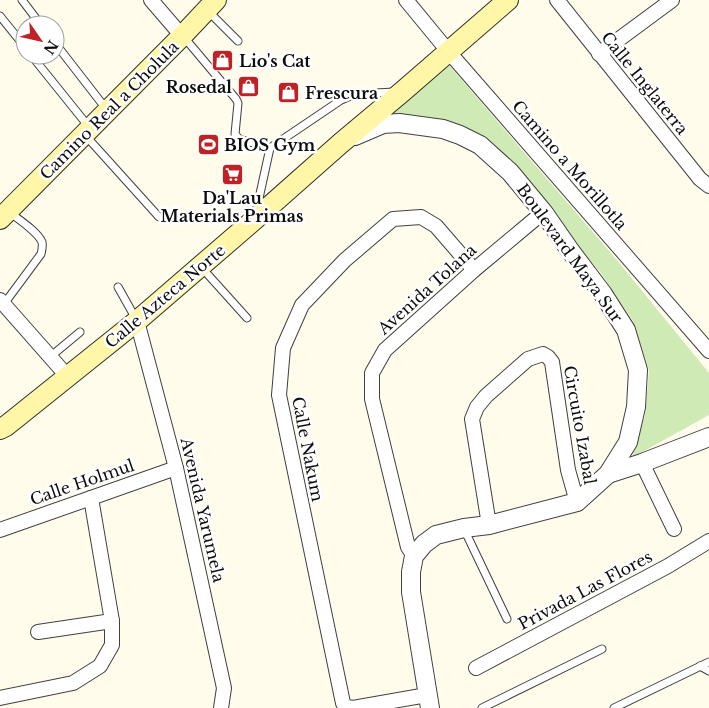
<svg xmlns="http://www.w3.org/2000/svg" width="709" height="708" font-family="'Libre Baskerville',serif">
<rect width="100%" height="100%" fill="#fffcec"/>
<path fill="#cfeab5" d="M448,64L616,259L709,373V415L635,456L631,453L645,416L649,371L633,321L601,273L563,228L480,138L384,119Z"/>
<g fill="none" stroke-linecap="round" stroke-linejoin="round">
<defs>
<g id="service">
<path d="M22,0L41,25"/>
<path d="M208,11L238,41"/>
<path d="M0,16L25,47"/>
<path d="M183,36L236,99L238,103L235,134L239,139L270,148"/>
<path d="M55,43L107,110"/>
<path d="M31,55L89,127"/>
<path d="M85,135L159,217"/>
<path d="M256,212L270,148L341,100L355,94L395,92"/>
<path d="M202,268L247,318"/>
<path d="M118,287L136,319"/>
<path d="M4,304L41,254C42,250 43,246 42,242C37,231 18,219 9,212"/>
<path d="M50,357L80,332"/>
<path d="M464,529L507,619"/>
<path d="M700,666L709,671"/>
<path d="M482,708L602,649"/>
<path d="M614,708L709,662"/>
</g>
<g id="minor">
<path d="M151,0L182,36"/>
<path d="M406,0L448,51L709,351"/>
<path d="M557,0L700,179L709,186"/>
<path d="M599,54L672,0"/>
<path d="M0,300L68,377"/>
<path d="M137,321L176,468L224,688L221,708"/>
<path d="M642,463L674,529"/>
<path d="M489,525L472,419L477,407L486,396L528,359L543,354L548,357L552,362L568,470L577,502"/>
<path d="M0,530L176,468"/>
<path d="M414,556L408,547L372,399V373L385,350L474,270L535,219L544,213"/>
<path d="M38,632L112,621"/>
<path d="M476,668L668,566L709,541"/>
<path d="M427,695L353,708L346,707L343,703L279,395L283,348L302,305L345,260L393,219L421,217L436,226L474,270"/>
<path d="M0,698L73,683L100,666L112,645V621L91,498"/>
</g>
<g id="tertiary">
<path d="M355,136L383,124L399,123L443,129L460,135L480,145L510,172L544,213L569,249L603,294L626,330L638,370L636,407L628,442L608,474L577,502L489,525L464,528L436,535L424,544L414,556L411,572V592L430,708"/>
<path d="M608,474L642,463L709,437"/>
</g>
<g id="secondary">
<path d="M0,219L182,36L216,0"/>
<path d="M0,429L6,426L137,321L254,220L341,143L402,92L508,0"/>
</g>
</defs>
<use href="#service" stroke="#404040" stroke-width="9"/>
<use href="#minor" stroke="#404040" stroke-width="16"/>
<use href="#tertiary" stroke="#404040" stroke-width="20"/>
<use href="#secondary" stroke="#2f2f2f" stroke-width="22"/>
<use href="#service" stroke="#fff" stroke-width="7"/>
<use href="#minor" stroke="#fff" stroke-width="14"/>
<use href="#tertiary" stroke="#fff" stroke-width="18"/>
<use href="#secondary" stroke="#fff7a7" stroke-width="20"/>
</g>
<defs>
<symbol id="shop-square" viewBox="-11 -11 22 22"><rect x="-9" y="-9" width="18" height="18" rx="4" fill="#c02125" stroke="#fff"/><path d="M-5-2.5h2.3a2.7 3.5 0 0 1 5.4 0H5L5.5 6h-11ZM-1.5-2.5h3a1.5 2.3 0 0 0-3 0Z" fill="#fff"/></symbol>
<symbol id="stadium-square" viewBox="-11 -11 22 22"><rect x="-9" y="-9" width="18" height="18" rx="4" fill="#c02125" stroke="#fff"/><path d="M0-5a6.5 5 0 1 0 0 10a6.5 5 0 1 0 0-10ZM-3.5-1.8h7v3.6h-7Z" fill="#fff"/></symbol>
<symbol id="supermarket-square" viewBox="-11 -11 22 22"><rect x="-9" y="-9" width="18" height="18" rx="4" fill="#c02125" stroke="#fff"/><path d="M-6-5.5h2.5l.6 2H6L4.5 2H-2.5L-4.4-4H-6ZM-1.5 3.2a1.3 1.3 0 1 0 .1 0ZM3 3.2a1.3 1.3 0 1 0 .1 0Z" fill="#fff"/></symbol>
</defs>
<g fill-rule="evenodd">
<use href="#shop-square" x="210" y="48" width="25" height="25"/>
<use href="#shop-square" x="236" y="74" width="25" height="25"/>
<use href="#shop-square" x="276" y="80" width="25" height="25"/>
<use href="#stadium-square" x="196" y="132" width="25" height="25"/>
<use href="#supermarket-square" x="220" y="162" width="25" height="25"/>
</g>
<g text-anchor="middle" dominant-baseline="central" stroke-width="5" stroke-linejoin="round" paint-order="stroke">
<g font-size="16" font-weight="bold" fill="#0d0d0d" stroke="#fff" text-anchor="start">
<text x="239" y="61">Lio's Cat</text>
<text x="232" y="87" text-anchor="end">Rosedal</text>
<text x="305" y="93">Frescura</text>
<text x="224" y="145">BIOS Gym</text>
<text x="232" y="198" text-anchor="middle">Da'Lau<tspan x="232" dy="18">Materials Primas</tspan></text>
</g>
<g font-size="16" fill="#0d0d0d" stroke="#fff">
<text transform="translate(645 83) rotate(51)">Calle Inglaterra</text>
<text transform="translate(109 110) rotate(-45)">Camino Real a Cholula</text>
<text transform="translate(570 165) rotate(49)">Camino a Morillotla</text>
<text transform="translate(570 253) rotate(54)">Boulevard Maya Sur</text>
<text transform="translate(427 289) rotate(-42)">Avenida Tolana</text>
<text transform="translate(165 296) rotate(-40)">Calle Azteca Norte</text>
<text transform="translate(580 425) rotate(80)">Circuito Izabal</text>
<text transform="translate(308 449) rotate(79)">Calle Nakum</text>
<text transform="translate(82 482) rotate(-19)">Calle Holmul</text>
<text transform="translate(203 510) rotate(77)">Avenida Yarumela</text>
<text transform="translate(585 590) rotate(-28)">Privada Las Flores</text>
</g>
</g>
<g transform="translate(40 40) rotate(124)"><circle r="24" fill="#ffffff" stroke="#9e9e9e"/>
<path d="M0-4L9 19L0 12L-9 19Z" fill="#c02125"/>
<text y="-8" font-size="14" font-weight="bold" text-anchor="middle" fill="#0d0d0d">N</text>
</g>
</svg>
